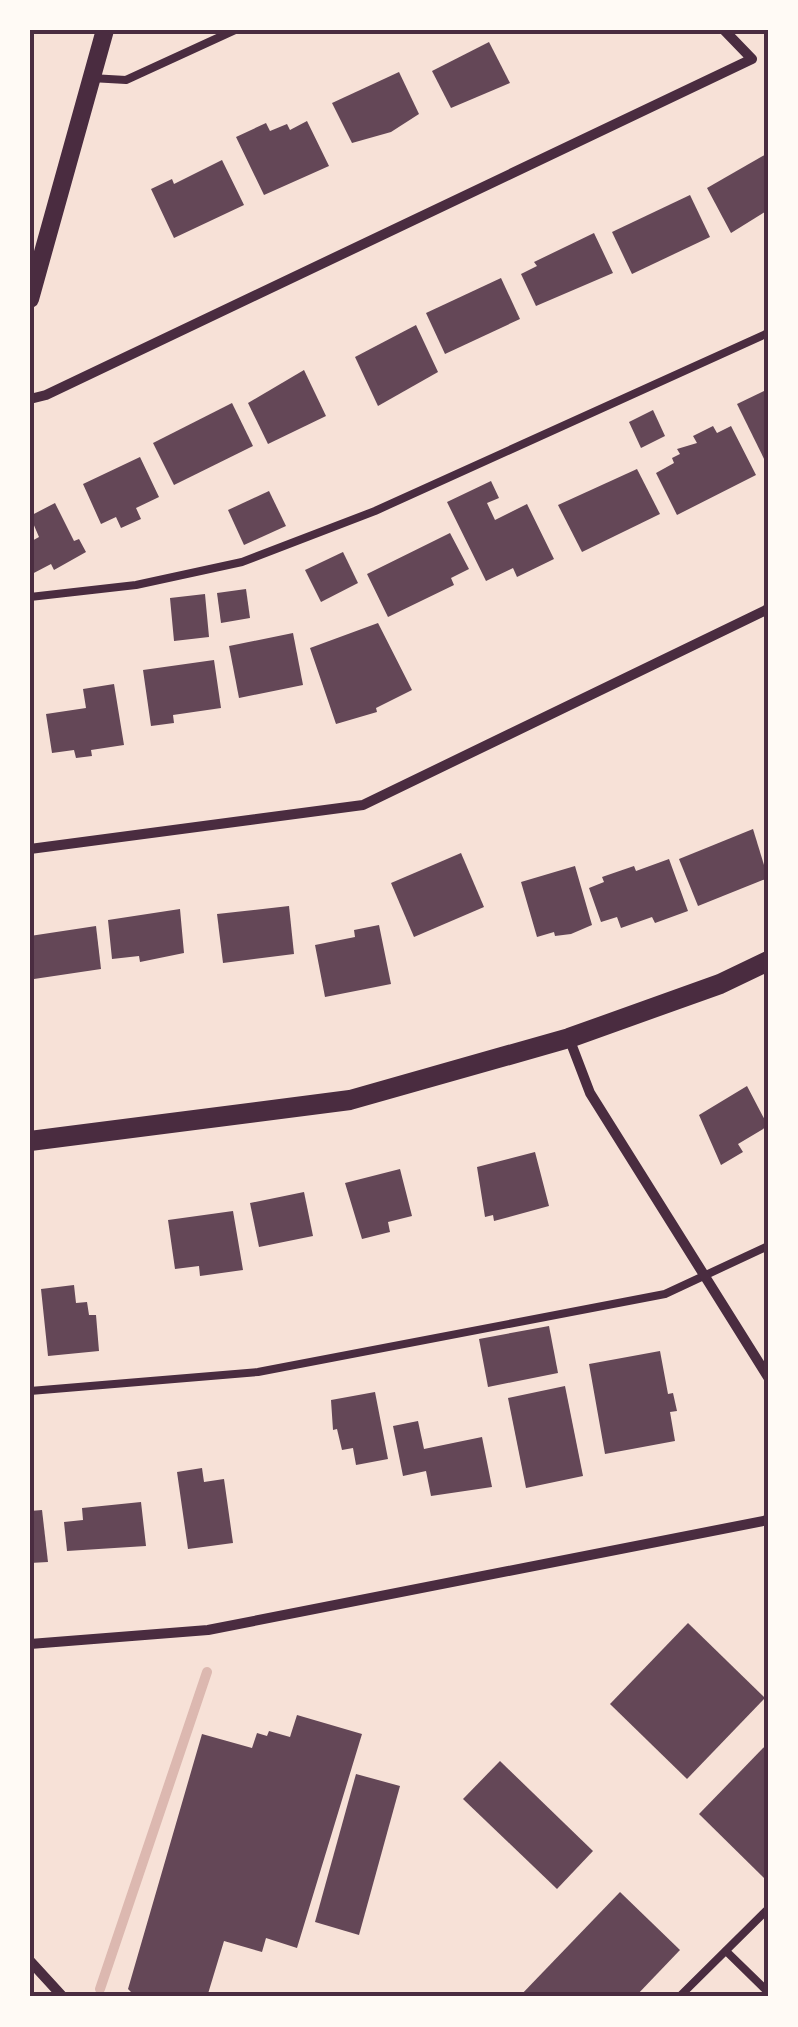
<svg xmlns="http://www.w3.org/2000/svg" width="798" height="2027" font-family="'DejaVu Sans',sans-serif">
<rect width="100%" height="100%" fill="#f7e1d7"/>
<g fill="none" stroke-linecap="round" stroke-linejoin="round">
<path stroke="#dcb8b0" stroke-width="10" d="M100,1989L207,1672"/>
</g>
<g fill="#644757">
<path d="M489,42L510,83L451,108L432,71Z"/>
<path d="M399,72L419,114L391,132L352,143L332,103Z"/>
<path d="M307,121L329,166L264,195L236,137L266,123L270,131L287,124L290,130Z"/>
<path d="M768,153V210L731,233L707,188Z"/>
<path d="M222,160L244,205L174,238L151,189L172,179L174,184Z"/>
<path d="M690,195L710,237L632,274L612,232Z"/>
<path d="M594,233L613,273L536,306L521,274L537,266L534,262Z"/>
<path d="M501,278L520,319L445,354L426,313Z"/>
<path d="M416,325L438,372L378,406L355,357Z"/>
<path d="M304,370L326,416L268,444L248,403Z"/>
<path d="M768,389V467L737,404Z"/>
<path d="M232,403L253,446L174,485L153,443Z"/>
<path d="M653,410L665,436L641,448L629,422Z"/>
<path d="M713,426L717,433L731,426L756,475L677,515L656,473L674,463L672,458L680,454L677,449L697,443L693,436Z"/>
<path d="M140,457L159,497L136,508L141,519L121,528L116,517L101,524L83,484Z"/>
<path d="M637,469L660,514L582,552L558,505Z"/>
<path d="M491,481L499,498L487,503L495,520L527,504L554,559L517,577L513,568L486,581L447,502Z"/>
<path d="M269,491L286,526L244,545L228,510Z"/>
<path d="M55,503L74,541L79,539L86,552L54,570L51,564L30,575V542L39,537L30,516Z"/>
<path d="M450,533L469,569L451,578L454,585L388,617L367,574Z"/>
<path d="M343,552L358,583L321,602L305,570Z"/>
<path d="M246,589L250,618L221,623L217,593Z"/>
<path d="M205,594L209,637L174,641L170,598Z"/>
<path d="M378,623L412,690L376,708L377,712L336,724L310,648Z"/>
<path d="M293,633L303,685L239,698L229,646Z"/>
<path d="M214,660L221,708L173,715L174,723L151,726L143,670Z"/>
<path d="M114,684L124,745L91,750L92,756L76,758L74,750L52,753L46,714L86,708L83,689Z"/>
<path d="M753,829L768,878L698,906L679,859Z"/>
<path d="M461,853L484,907L414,937L391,883Z"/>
<path d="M669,859L688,911L655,923L652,917L621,928L617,917L601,922L589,888L604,882L602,877L634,866L636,871Z"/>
<path d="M575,866L592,925L571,934L555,936L554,932L537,937L521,882Z"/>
<path d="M289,906L294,954L223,963L217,914Z"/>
<path d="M180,909L184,953L140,962L139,956L112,959L108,920Z"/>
<path d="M379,925L391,984L325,997L315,945L355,937L354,930Z"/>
<path d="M96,926L101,969L34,979L30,936Z"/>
<path d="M747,1086L768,1126L738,1144L743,1152L721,1165L699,1115Z"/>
<path d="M535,1152L549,1206L494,1221L493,1215L485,1217L477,1167Z"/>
<path d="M400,1169L412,1216L388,1222L390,1232L362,1239L345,1183Z"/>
<path d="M304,1192L313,1236L259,1247L250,1203Z"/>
<path d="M233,1211L243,1270L200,1276L199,1266L175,1269L168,1220Z"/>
<path d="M74,1285L76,1303L87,1302L89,1315H96L99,1351L48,1356L41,1289Z"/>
<path d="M549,1326L558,1373L488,1387L479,1339Z"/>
<path d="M660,1351L668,1394L673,1393L677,1411L670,1412L675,1441L605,1454L589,1364Z"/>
<path d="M565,1386L583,1476L526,1488L508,1398Z"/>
<path d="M375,1392L388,1459L356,1465L353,1448L342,1450L337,1429L333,1430L331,1400Z"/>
<path d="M418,1421L424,1449L482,1437L492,1487L431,1496L426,1471L403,1476L393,1426Z"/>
<path d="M202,1468L204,1482L224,1479L233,1543L188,1549L177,1472Z"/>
<path d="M141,1502L146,1546L67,1551L64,1522L83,1520L82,1508Z"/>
<path d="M42,1510L48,1562L30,1563V1511Z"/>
<path d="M688,1623L765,1698L687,1779L610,1704Z"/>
<path d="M297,1715L362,1734L297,1948L266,1938L262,1952L224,1941L207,1997H136L128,1989L202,1734L252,1748L257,1733L267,1736L269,1731L290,1737Z"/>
<path d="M768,1743V1875L765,1879L699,1814Z"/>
<path d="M500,1761L593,1851L557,1889L463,1799Z"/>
<path d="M356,1774L400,1786L359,1935L315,1922Z"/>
<path d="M620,1892L680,1950L635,1997H519Z"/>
</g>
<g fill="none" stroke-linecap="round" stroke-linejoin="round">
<g stroke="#4a2c40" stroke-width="8">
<path d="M91,78L126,80L235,30"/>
<path d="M30,597L136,585L242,562L375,511L768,333"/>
<path d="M30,1391L258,1372L665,1294L768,1246"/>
<path d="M726,1951L768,1992"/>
<path d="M679,1997L768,1909"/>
</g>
<g stroke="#4a2c40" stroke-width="10">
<path d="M30,399L46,395L752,59L724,30"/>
<path d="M30,849L363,805L768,609"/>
<path d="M569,1038L590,1093L768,1377"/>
<path d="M30,1644L208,1630L768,1520"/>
<path d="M30,1961L63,1997"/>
</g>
<path stroke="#4a2c40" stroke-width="18" d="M30,299L105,30"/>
<path stroke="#4a2c40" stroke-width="20" d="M30,1141L350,1100L569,1038L720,984L768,961"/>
</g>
<rect width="798" height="2027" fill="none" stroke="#fffaf5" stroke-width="65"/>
<rect x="32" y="32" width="734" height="1962" fill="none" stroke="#4a2c40" stroke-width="4"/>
</svg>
